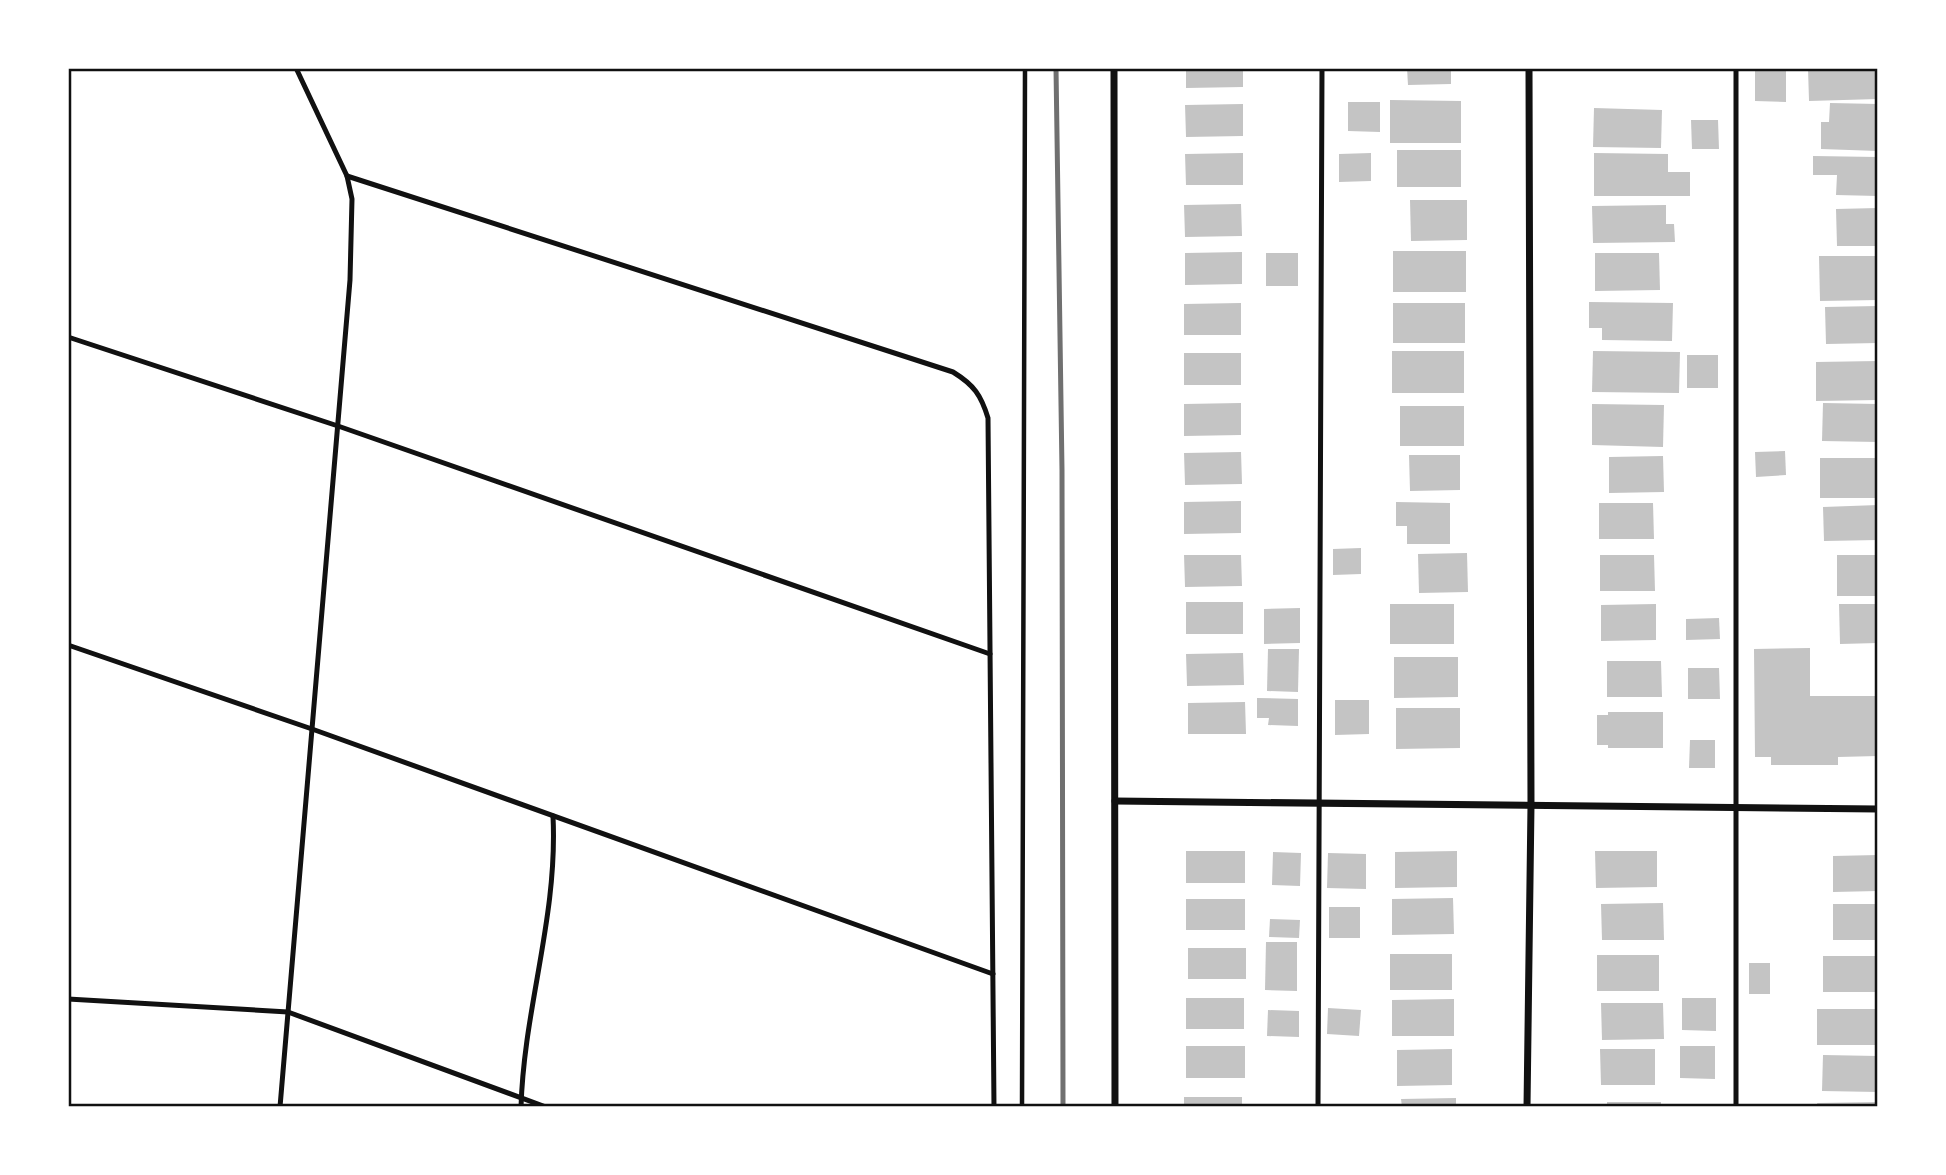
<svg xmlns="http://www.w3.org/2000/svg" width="1946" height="1175" font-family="Commissioner,sans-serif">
<rect width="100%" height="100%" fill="#fff"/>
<g fill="#c4c4c4">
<path d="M1186,68H1243V87L1186,88Z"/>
<path d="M1407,68H1451V84L1408,85Z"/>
<path d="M1808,68H1878V99L1809,101Z"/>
<path d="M1755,70L1786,71V102L1755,101Z"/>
<path d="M1390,100L1461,101V143H1390Z"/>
<path d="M1348,102H1380V132L1348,131Z"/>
<path d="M1830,103L1878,104V151L1821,149V122H1829Z"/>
<path d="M1243,104V136L1186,137L1185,105Z"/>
<path d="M1594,108L1662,110L1661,148L1593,147Z"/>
<path d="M1691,120H1718L1719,149H1692Z"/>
<rect x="1397" y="150" width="64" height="37"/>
<path d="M1243,153V185H1186L1185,154Z"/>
<path d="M1371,153V181L1339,182V154Z"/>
<path d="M1594,153L1668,154V172H1690V196H1594Z"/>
<path d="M1813,156L1878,157V196L1836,195L1837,175H1813Z"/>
<path d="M1410,200H1467V240L1411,241Z"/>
<path d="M1241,204L1242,236L1185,237L1184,205Z"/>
<path d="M1666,205V224H1674L1675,242L1593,243L1592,206Z"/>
<path d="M1878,208V246H1837L1836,209Z"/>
<rect x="1393" y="251" width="73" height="41"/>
<path d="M1242,252V284L1185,285V253Z"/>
<rect x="1266" y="253" width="32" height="33"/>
<path d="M1595,253H1659L1660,290L1595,291Z"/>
<path d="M1819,256H1878V300L1820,301Z"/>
<path d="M1589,302L1673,303L1672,341L1602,340V328H1589Z"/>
<path d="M1241,303V335H1184V304Z"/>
<rect x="1393" y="303" width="72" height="40"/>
<path d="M1878,306V343L1826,344L1825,307Z"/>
<rect x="1392" y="351" width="72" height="42"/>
<path d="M1593,351L1680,352L1679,393L1592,392Z"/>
<rect x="1184" y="353" width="57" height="32"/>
<rect x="1687" y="355" width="31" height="33"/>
<path d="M1878,361V400L1816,401V362Z"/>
<path d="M1241,403V435L1184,436V404Z"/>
<path d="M1823,403L1878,404V442L1822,441Z"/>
<path d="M1592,404L1664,405L1663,447L1592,445Z"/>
<rect x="1400" y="406" width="64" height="40"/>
<path d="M1785,451L1786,475L1756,477L1755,452Z"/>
<path d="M1241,452L1242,484L1185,485L1184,453Z"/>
<path d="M1409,455H1460V490L1410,491Z"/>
<path d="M1663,456L1664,492L1609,493V457Z"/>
<rect x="1820" y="458" width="58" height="40"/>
<path d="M1241,501V533L1184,534V502Z"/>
<path d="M1396,502L1450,503V544H1407V526H1396Z"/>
<path d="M1599,503H1653L1654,539H1599Z"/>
<path d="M1878,505V540L1824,541L1823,507Z"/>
<path d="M1361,548V574L1333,575V549Z"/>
<path d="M1467,553L1468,592L1419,593L1418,554Z"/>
<path d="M1184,555H1241L1242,586L1185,587Z"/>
<path d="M1600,555H1654L1655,591H1600Z"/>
<rect x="1837" y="555" width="41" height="41"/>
<rect x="1186" y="602" width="57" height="32"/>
<rect x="1390" y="604" width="64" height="40"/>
<path d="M1656,604V640L1601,641V605Z"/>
<path d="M1839,604H1878V643L1840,644Z"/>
<path d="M1300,608V643L1264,644V609Z"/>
<path d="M1719,618L1720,639L1686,640V619Z"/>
<path d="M1810,648V696H1878V756L1838,757V765H1771V757H1755L1754,649Z"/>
<path d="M1268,649H1299L1298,692L1267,691Z"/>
<path d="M1243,653L1244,685L1187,686L1186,654Z"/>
<path d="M1394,657H1458V697L1394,698Z"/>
<path d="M1607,661H1661L1662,697H1607Z"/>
<path d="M1688,668H1719L1720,699H1688Z"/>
<path d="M1257,698L1298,699V726L1268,725L1269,718H1257Z"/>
<path d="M1335,700H1369V734L1335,735Z"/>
<path d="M1245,702L1246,734H1188V703Z"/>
<path d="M1396,708H1460V748L1396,749Z"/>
<path d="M1608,712H1663V748H1608V745H1597V715H1608Z"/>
<path d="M1690,740H1715V768H1689Z"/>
<rect x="1186" y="851" width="59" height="32"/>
<path d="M1457,851V887L1395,888V852Z"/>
<path d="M1595,851H1657V887L1596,888Z"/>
<path d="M1273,852L1301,853L1300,886L1272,885Z"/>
<path d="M1328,853L1366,854V889L1327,888Z"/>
<path d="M1878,855V891L1833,892V856Z"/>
<path d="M1453,898L1454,934L1392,935V899Z"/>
<rect x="1186" y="899" width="59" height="31"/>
<path d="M1663,903L1664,940H1602L1601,904Z"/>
<rect x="1833" y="904" width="45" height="36"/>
<rect x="1329" y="907" width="31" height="31"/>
<path d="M1270,919L1300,920L1299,938L1269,937Z"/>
<path d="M1266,942H1297V991L1265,990Z"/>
<rect x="1188" y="948" width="58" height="31"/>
<rect x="1390" y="954" width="62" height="36"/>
<rect x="1597" y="955" width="62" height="36"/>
<rect x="1823" y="956" width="55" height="36"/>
<rect x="1749" y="963" width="21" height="31"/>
<rect x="1186" y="998" width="58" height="31"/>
<path d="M1682,998H1716V1031L1682,1030Z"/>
<path d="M1454,999V1036H1392V1000Z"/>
<path d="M1601,1003H1663L1664,1039L1602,1040Z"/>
<path d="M1328,1008L1361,1010L1359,1036L1327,1034Z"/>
<rect x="1817" y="1009" width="61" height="36"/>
<path d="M1268,1010L1299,1011V1037L1267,1036Z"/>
<rect x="1186" y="1046" width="59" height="32"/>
<path d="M1680,1046H1715V1079L1680,1078Z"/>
<path d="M1452,1049V1085L1397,1086V1050Z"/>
<path d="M1600,1049H1655V1085H1601Z"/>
<path d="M1823,1055L1878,1056V1092L1822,1091Z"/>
<rect x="1184" y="1097" width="58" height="10"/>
<path d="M1456,1098V1107H1402L1401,1099Z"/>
<rect x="1607" y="1102" width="54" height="5"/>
<path d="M1878,1102V1107H1818L1817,1103Z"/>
</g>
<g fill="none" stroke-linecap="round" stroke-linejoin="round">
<path stroke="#111" stroke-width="4.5" d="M1022,1107L1025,68"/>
<g stroke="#111" stroke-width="5">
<path d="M347,176L953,372C974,385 981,395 988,418L994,1107"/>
<path d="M68,337L338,426L990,654"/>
<path d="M68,645L312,729L993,974"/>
<path d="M68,999L288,1012L546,1107"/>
<path d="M280,1107L350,280L352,199L347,176L296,68"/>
<path d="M521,1107C524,1007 558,917 553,816"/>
<path d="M1318,1107L1322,68"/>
<path d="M1736,1107V68"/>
</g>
<g stroke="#111" stroke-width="7">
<path d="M1114,68L1115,1107"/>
<path d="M1115,801L1878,809"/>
<path d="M1527,1107L1531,805L1529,68"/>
</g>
<path stroke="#707070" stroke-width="5" d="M1056,68L1062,470L1063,1107"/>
</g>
<rect width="1946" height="1175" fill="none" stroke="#ffffff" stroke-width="140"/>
<rect x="70" y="70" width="1806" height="1035" fill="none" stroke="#111" stroke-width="2.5"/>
</svg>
